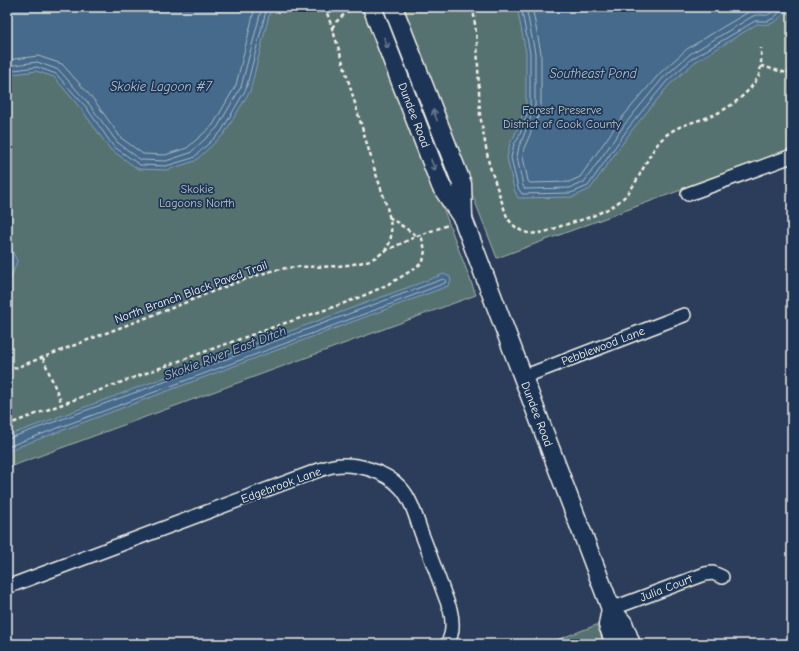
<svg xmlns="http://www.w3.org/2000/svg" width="799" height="651" font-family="'Comic Neue',sans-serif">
<rect width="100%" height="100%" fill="#2b3d5b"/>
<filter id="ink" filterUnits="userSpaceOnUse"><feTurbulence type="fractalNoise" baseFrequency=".025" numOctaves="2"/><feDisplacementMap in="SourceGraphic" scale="8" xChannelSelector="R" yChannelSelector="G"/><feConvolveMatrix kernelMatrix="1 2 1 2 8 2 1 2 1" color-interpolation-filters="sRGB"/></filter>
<g filter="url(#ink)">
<g fill="#57726f" stroke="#a6b2ac">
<path d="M7,7H367L476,295L7,468Z"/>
<path d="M399,7H792V149L497,258Z"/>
<path d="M388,10L451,178L445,180L382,12Z"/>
<path d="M599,624L606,644H546Z"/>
</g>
<g fill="#446a8b" stroke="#8aa0b0">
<path d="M7,7H271L250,91L224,134L195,161L167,170L138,169L110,149L82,110L54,77L36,71L7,75Z"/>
<path d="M517,7H789C778,20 776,26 757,24L695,62L670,84L632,130L590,189L573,197L518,198L514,189L507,158L510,143L514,137L526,106V53Z"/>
<path d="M7,240L17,261L7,289Z"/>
<path d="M444,274L450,277L451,281L448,286L7,451V436Z"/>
</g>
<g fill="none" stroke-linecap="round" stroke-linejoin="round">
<g stroke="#aebbc3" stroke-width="1">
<path d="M521,7L530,53V106L518,139L514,144L511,158L518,188L522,194L571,193L588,186L629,127L667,81L693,58L755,21H768L774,18L784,7"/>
<path d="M526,7L535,53V106L522,140L519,146L517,157L523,186L525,189L570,188L584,182L625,124L663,78L690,54L753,16C766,12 765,21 777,7"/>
<path d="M532,7L541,53V106L540,112L524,148L523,157L528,181L530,183L569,182L580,177L620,120L660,73L687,49L723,27L752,10H766L769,7"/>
<path d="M7,60L38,56L62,64L94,100L121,138L143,154L165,155L187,148L213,125L236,85L255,7"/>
<path d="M7,66L37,62L59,70L89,104L117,142L141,160L166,161L190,153L217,128L241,87L262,7"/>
<path d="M7,71L37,67L56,74L86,107L113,146L140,165L166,166L193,158L221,132L246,89L267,7"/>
<path d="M7,439L178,377L443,279L446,280L445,283L391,304L7,447"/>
</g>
<defs>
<g id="minor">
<path d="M688,194L792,156"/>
<path d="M523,377L684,315"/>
<path d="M7,587L319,470C323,469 328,467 333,466C355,462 386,471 401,488C411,499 416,517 421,532C431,557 440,583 450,609C453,621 454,633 447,644"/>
<path d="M611,609L705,574L713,573L722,577"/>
</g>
<g id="secondary">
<path d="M372,7L441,186L463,219L611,609L623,623L631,644"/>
<path d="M393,7L462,184L463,219"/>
<path d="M611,609L608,625L615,644"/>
</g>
</defs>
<use href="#minor" stroke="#f4f1e8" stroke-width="16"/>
<use href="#secondary" stroke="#f4f1e8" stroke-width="21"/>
<g stroke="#f4f1e8" stroke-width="2.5" stroke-dasharray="4 3" stroke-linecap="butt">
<path d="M473,7L477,42L480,115L489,164L507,217C512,225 519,231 528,233C539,235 551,230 561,226C584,219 612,212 628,193C642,176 648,152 664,137C677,125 696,122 711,116C729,109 751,92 759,75C762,66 761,56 761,48"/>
<path d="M332,28L336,22L352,7"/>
<path d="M761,66L787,73L792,71"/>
<path d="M389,217L417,236"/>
<path d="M385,251L417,236L448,225"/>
<path d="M43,358L62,404"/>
<path d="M7,371C60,351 113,330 167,310C199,297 232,283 265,273C274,270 285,268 295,267C320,266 381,271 390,241C396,223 378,183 373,164C357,112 343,59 325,7"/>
<path d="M7,425C94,392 181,360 268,329C321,310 378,297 423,262L425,250L421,235"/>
</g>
<use href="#minor" stroke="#1d3557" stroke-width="13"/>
<use href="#secondary" stroke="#1d3557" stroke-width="18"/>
</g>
<defs><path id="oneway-shaft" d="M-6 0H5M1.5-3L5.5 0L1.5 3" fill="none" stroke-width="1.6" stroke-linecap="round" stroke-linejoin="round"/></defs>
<g stroke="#68778a">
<use href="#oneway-shaft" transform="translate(386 43) rotate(69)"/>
<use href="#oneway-shaft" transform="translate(435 115) rotate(-111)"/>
<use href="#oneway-shaft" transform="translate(433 165) rotate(69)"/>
</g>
</g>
<g text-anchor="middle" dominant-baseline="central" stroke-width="3.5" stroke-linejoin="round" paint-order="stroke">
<g font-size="12" fill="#bdc5be" stroke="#1d3557">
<text x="562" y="110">Forest Preserve<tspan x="562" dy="14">District of Cook County</tspan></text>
<text x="197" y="189">Skokie<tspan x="197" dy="14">Lagoons North</tspan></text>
</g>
<g font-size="12" fill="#f4f1e8" stroke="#1d3557">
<text transform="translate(414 115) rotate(69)">Dundee Road</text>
<text transform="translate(191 292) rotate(-20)">North Branch Black Paved Trail</text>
<text transform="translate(603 346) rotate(-21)">Pebblewood Lane</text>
<text transform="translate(537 414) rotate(69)">Dundee Road</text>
<text transform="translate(281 485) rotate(-20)">Edgebrook Lane</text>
<text transform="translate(666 588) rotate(-21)">Julia Court</text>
</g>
<g font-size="13" font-style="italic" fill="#b6c2c7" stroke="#1d3557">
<text x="593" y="73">Southeast Pond</text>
<text x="161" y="86">Skokie Lagoon #7</text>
<text transform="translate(225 353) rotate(-21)">Skokie River East Ditch</text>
</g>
</g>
<rect width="799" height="651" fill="none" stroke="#1d3557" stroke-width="24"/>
<rect x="12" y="12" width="775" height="627" fill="none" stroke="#f4f1e8" stroke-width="1.5" filter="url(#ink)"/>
</svg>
